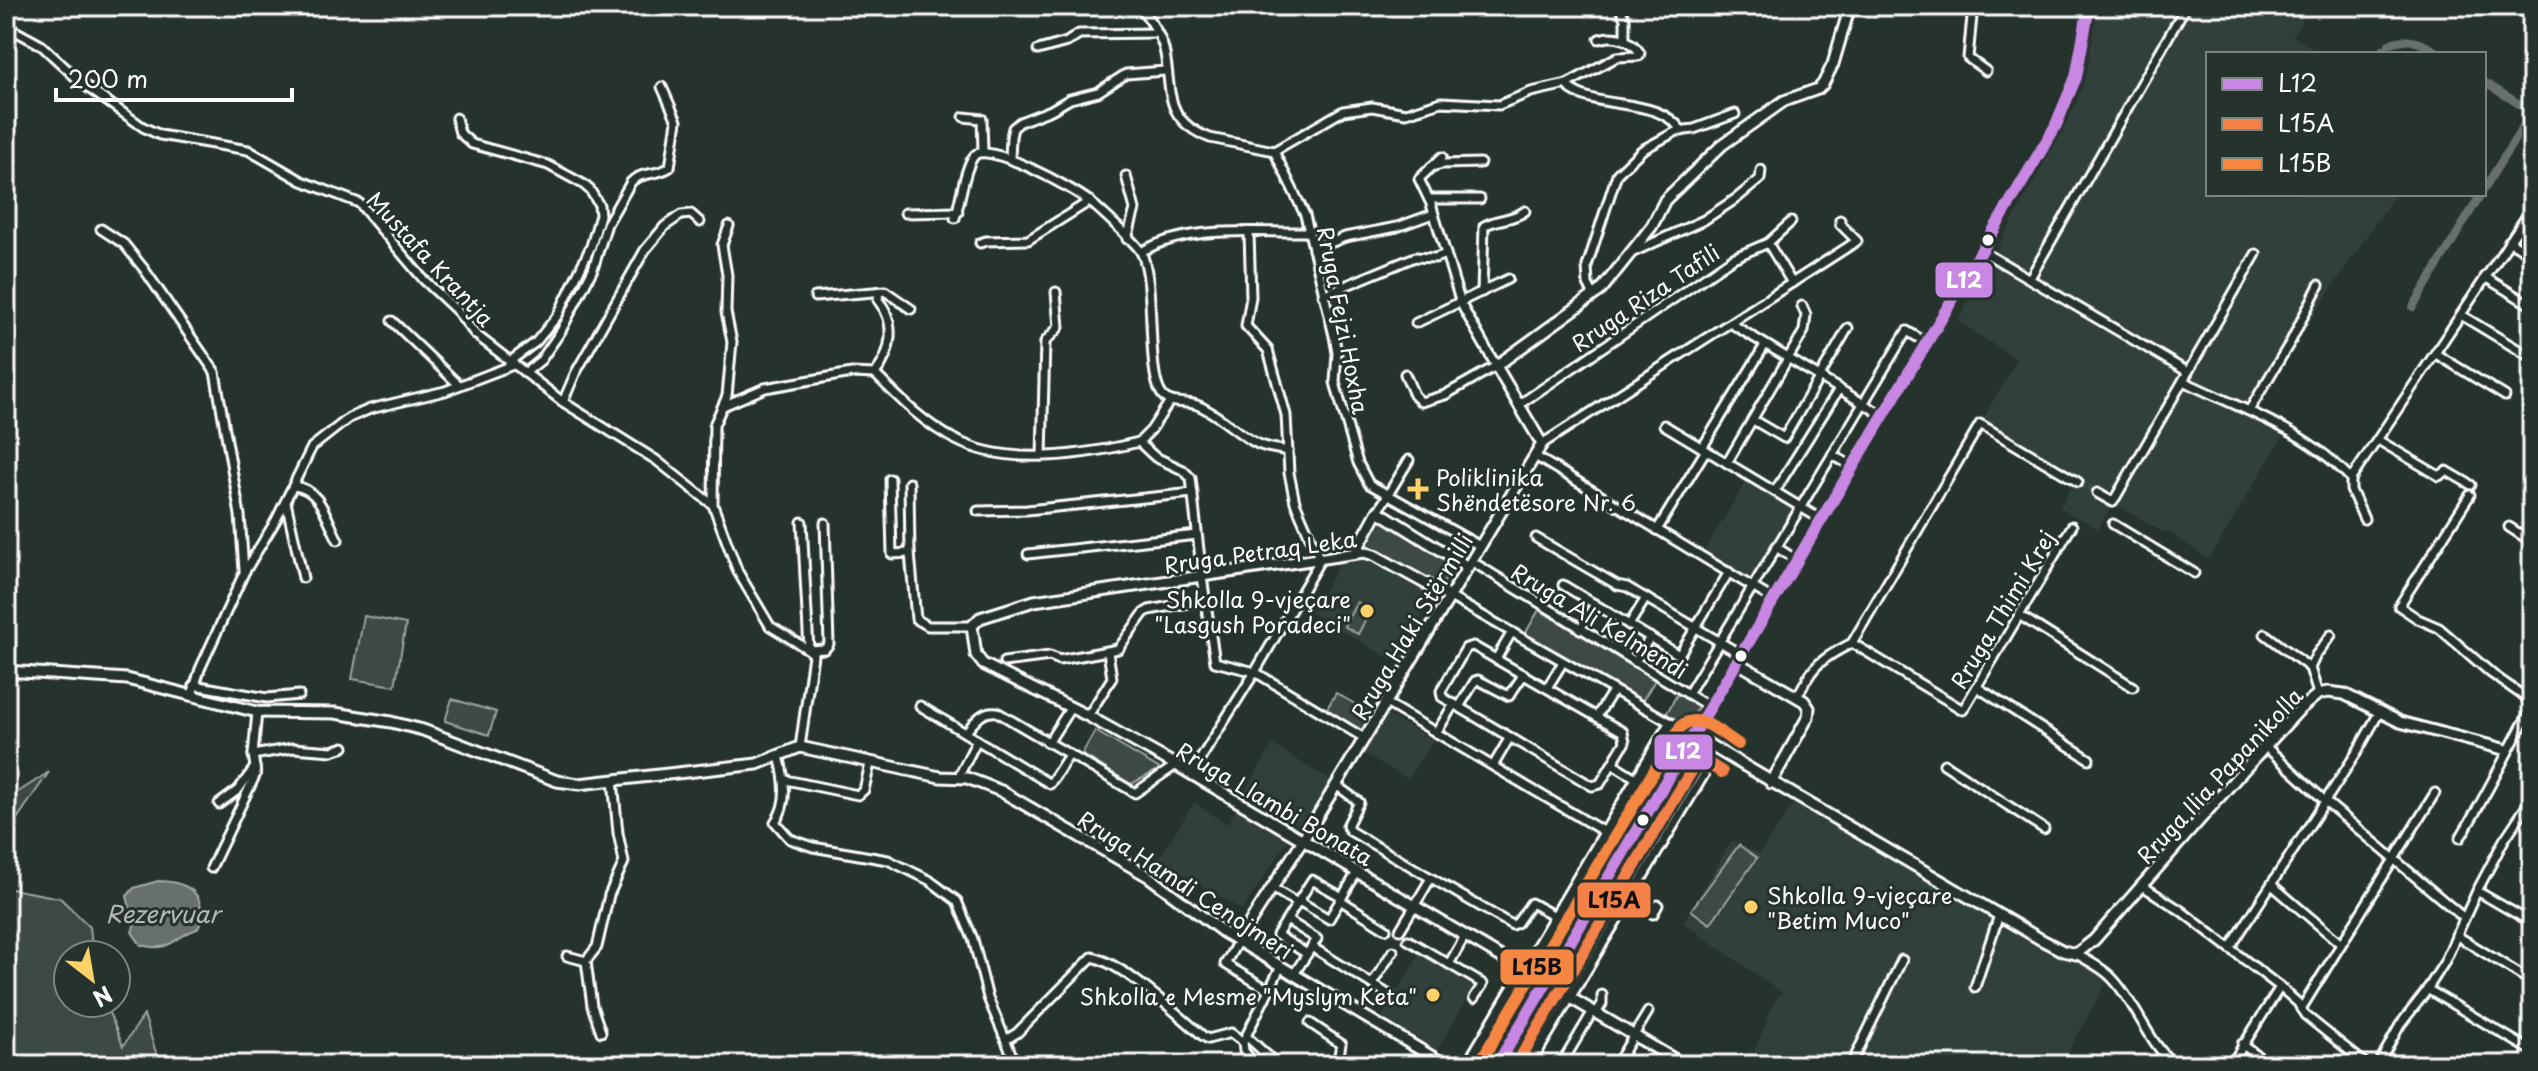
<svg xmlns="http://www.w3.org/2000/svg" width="2538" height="1071" font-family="'Playpen Sans',sans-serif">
<rect width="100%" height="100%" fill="#26332d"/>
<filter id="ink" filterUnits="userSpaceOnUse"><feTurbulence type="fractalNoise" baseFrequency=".0125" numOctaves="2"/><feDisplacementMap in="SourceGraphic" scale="16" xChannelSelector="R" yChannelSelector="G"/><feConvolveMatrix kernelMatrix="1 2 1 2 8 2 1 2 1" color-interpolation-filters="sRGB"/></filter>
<g filter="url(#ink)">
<g fill="#333f3a">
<path d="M2098,6H2310L2293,36L2321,54H2208V194H2395L2251,409L2286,431L2209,559L2170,533L2163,532L2114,503L2098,529L2060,508L2074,481L1980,424L2017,360L1958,321L2076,104L2087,72Z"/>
<path d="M1748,479L1794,507L1751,579L1704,551Z"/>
<path d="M1369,558L1428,591L1419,608L1424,612L1418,623L1422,625L1400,664L1311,613L1339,565Z"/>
<path d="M1387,715L1433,740L1408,779L1363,753Z"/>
<path d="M1273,745L1330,780L1301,827L1244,792Z"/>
<path d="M1798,798L2110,976L2061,1065H1775L1754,1052L1774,1003L1782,993L1683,922L1732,841L1759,854Z"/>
<path d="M1194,803L1227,824L1236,809L1288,841L1242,910L1158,859Z"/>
<path d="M1420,953L1475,986L1437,1050L1382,1017Z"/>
</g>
<g fill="#3e4944" stroke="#9ea4a2" stroke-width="2">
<path d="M1377,517H1381L1453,563L1454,566L1442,585H1440L1365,544Z"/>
<path d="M1357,602L1371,610L1358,634L1344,626Z"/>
<path d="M1539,610L1655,680L1641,703L1525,634Z"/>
<path d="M364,616L406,624L395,686L352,679Z"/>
<path d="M1680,689L1701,702L1684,731L1663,720Z"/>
<path d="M1336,693L1372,714L1362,731L1326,710Z"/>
<path d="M452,699L496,712L489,735L445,721Z"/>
<path d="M1095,731L1160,769L1131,784L1082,754Z"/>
<path d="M49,772L6,835V800Z"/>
<path d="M1739,845L1757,858L1710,924L1691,910Z"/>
<path d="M6,888L60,898L90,927L93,955H68V1003H105L123,1046L144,1015L160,1065H6Z"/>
</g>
<path fill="#67706c" stroke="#a4a9a7" stroke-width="2" d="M158,881C177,881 201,887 201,911C200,919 203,922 197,929C173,937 172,953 141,945L132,932L134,926L127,896L134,888Z"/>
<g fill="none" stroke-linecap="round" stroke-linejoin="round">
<g stroke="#67706c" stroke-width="8">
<path d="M2389,44C2407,35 2425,44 2440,54"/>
<path d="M2380,54L2384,49"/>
<path d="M2484,82L2532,112"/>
<path d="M2484,189L2532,112"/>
<path d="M2413,307L2481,194"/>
</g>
<path stroke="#3c4742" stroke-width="7" stroke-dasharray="7 3.5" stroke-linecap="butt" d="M2078,482L2097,493"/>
<defs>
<g id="street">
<path d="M1139,6C1149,18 1160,34 1164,49C1173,88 1161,119 1210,138L1274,151L1305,215L1334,336L1337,353L1335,382L1339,397L1358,463L1369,484L1480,546"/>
<path d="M1619,6L1625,19V40"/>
<path d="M1973,6L1968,58L1986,71"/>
<path d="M876,10L885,6"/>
<path d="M6,26L41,45L84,85L143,127L160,135L248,150L302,181L359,203L424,280L457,311L475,334L563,402L656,460L713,505L738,572L770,626L809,650L813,655L800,747"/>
<path d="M1038,50L1067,42L1079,34L1157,33"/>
<path d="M1567,84L1568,87C1598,112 1657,95 1682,131"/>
<path d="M964,117L982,119L983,151"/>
<path d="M456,118L460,133L472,144L548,165L583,184L590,190L599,205L600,215L591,246L558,315L536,342L509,362"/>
<path d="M1274,151L1343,111L1372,107L1406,113L1441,102L1499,105L1531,92L1567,84L1617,57L1639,56L1640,53C1631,39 1615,34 1599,39"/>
<path d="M1010,159L1011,137L1013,128L1020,122L1051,110L1070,99L1098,92L1126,74L1165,71"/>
<path d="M1431,167L1442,164L1480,163"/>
<path d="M1126,176L1135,209L1127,239"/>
<path d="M1429,199H1480"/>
<path d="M905,213L958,212"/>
<path d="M955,218C960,204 965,164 975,155C989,142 1074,189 1089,201C1099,209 1135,242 1141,252C1157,282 1145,376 1163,396C1171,405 1186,401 1197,405C1220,414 1236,434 1258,444C1267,448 1278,449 1288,451"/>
<path d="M101,229L124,244L144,269L215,372L240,515L244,570"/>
<path d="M2509,241L2532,255"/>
<path d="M980,243L986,241L1028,240L1090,201"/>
<path d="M1768,243L1792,283"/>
<path d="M1313,250L1345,237L1397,227L1433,214"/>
<path d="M1982,251L2188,372"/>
<path d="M1141,252C1189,224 1255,233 1309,232"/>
<path d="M1631,253L1704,220L1737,198L1760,179L1761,170"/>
<path d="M2485,277L2532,306"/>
<path d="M2030,278L2186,6"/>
<path d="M1482,292L1484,226C1497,218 1512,221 1525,211"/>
<path d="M1323,295L1415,257L1435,258L1446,254"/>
<path d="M1594,296L1588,284L1587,266L1617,174L1642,150L1677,131L1694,129L1735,114"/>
<path d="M815,297L885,291L911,309"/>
<path d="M2461,315L2532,358"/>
<path d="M392,321L459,385"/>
<path d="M1416,323L1508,279"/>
<path d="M1730,323L1884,416"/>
<path d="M2436,354L2505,396"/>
<path d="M525,373L541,360L561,331L593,269L607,224L631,182C641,171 658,176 670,167L677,121L662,87"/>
<path d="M875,374C900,399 924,424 956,440C1008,467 1085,455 1139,442"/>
<path d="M875,374C892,352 897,323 878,300L879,292"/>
<path d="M1405,374L1414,395L1421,402L1445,395L1496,366L1461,304L1431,204L1419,179L1442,157"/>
<path d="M2183,381C2241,409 2307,430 2351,479V490L2364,519"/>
<path d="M563,402L575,374L645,250L665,226L681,215L691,214L700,222"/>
<path d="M1520,404L1733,258L1768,243L1791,222"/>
<path d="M723,406L765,388L852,373L875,374"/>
<path d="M2250,409L2291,341L2319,285"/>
<path d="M1753,420L1784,438L1848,328"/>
<path d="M1664,425L1822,520"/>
<path d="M2378,440L2439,476L2447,471L2471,485"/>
<path d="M1139,442L1155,457L1183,470L1191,478L1202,577L1215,662L1255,672L1364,738"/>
<path d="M1139,442L1151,430L1170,401"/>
<path d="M1542,444L1857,241L1840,224V220"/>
<path d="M1702,448L1765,345"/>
<path d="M1832,455L1854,467"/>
<path d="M1042,456L1045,342L1059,327L1056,292"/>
<path d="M1535,456L1774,600"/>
<path d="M1727,463L1804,331L1806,315L1802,306"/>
<path d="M890,479L892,554L910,553"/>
<path d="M2351,479L2532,208"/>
<path d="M909,483L910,553L916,619L928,626H972"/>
<path d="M294,486C321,489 326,518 338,540"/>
<path d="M1775,491L1839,389"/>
<path d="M2097,493L2113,502L2256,254"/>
<path d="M2470,495L2399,606L2418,619L2439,628L2492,674L2532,702"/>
<path d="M286,502L303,578"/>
<path d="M713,505L714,425L727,396L732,342L726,312L727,275L722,245L729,226"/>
<path d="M978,511L1027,510L1193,493"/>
<path d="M1378,511L1409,460"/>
<path d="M802,522L809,650L825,649L829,644L825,523"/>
<path d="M2113,524L2194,573"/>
<path d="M2509,527L2532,542"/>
<path d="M1657,530L1706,450"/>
<path d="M1536,538L1617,585L1627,587L1742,655"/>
<path d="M1776,547L1798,561"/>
<path d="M1028,554L1197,535"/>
<path d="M1471,561L1711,708"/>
<path d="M1563,585L1679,655L1729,572"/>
<path d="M1450,597L1694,736"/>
<path d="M2019,615L2133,687"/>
<path d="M1629,625L1646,598"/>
<path d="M1580,629L1595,604"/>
<path d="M2265,634L2310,668L2318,694"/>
<path d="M1852,643L1963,710L2072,526"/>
<path d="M1473,646L1623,732L1625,742L1600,784L1592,786L1442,697L1441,691L1466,648Z"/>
<path d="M1496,659L1512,632"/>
<path d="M1004,662L1050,656L1059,660L1118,649L1144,613L1149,610L1205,600"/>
<path d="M1635,662L1650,637"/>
<path d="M2310,668L2316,655L2331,635"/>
<path d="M1807,679C1817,661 1833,653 1852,643L1980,424L2078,482"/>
<path d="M194,685L267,698L299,695"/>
<path d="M1977,687L2089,759"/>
<path d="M1547,688L1563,662"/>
<path d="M1688,694L1907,331L1927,343"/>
<path d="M192,695L200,669L244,573L276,520L312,447L349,418L370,409L445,391L513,365"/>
<path d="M1797,697L1804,684"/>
<path d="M1386,703L1628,846"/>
<path d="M920,706L1050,784L1069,755"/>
<path d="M1459,707L1475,681L1478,680L1509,696L1524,674"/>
<path d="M1088,716L1112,678L1108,652"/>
<path d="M1597,716L1613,691"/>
<path d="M965,733C975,722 981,710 997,712L1135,793L1176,765"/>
<path d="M1436,733L1454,704"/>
<path d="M1048,743L1071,707"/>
<path d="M2265,746L2325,801L2464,918"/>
<path d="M253,755L293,748L332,751L344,747"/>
<path d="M779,756C785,778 789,803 775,822L790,839L813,847L888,860L929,880L957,901L973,939L988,998L1016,1065"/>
<path d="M1613,764L1660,793"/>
<path d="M1944,764L2044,829"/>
<path d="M1493,766L1510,737"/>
<path d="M1191,774L1255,672L1320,560L1295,502L1289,473L1286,415L1268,350L1246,326L1251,297L1249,233"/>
<path d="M958,778L977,740"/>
<path d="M786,780L858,795L864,790L870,764"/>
<path d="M1336,785L1359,802L1347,826L1350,831L1512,925L1517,923L1531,903L1555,916"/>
<path d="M219,804L238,790L255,767L253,755L257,712"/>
<path d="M2460,838C2487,795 2507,751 2532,708"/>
<path d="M211,868L256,774L255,767"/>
<path d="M1605,884L1653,914L1658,905"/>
<path d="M2141,885L2180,910L2280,987L2298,1003L2305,1015L2367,1065"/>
<path d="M2272,885L2341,944"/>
<path d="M1272,888L1297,903"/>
<path d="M2477,891L2532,923"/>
<path d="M1340,900L1386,929"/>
<path d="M1299,901L1329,919L1357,872"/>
<path d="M1287,920L1317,939L1294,974"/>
<path d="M1400,930L1431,878"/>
<path d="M2456,935L2532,982"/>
<path d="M1408,940L1483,984L1474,998"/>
<path d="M1238,941L1225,964L1269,990"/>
<path d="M1312,947L1391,996"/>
<path d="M2230,948L2357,752L2380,711"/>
<path d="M1307,954L1277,935L1312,880L1342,897"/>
<path d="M2076,954C2088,961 2103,968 2112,978C2137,1004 2147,1042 2175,1065"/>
<path d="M567,956L586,961"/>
<path d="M1449,964L1465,936"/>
<path d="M1372,984L1393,951"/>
<path d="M1975,987L1999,915"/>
<path d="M2427,989L2532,1051"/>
<path d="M2301,1009L2435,793"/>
<path d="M1596,1013L1602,1004V995"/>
<path d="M1310,1023L1341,1044L1339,1055L1344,1065"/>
<path d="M601,1032L592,1006L586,961L597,947L609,895L624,862L618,833L613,780"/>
<path d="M1246,1036L1278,1065"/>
<path d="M1007,1039L1017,1033L1092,957C1123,963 1178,1015 1203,1036L1208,1039L1231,1033L1243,1042"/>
<path d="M2242,1044L2269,1065"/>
<path d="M1255,1065L1244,1051L1243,1042L1281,966"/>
<path d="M1466,1065L1669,723"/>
<path d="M1530,1065L1704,775"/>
<path d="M1561,1065L1593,1011"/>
<path d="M1616,1065L1648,1012"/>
<path d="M1851,1065L1902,960"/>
<path d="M2231,1065L2280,987"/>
<path d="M2378,1065L2400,1025L2425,993L2444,963L2477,891L2504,840L2532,798"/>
</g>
<g id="secondary">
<path d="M1355,553L1378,511L1468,567"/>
<path d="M1450,597L1374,555L1364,552L1034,601L980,618L972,626L976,655L983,664L1088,716L1176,765L1684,1065"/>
<path d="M1738,663L1804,701L1809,708L1808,717L1771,783"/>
<path d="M6,671L127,679L257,712L335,713L391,722L423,730L557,781L579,784L757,764L800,747L940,777L967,778L1001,791L1148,876L1223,932L1446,1065"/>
<path d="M1694,736L2040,939L2063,951L2076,954L2094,940L2239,775L2300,709L2318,694L2328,692L2344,694L2400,722L2507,750"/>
<path d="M1238,941L1303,840L1542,444L1496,366L1601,290L1652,226L1665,200L1722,145L1784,101L1818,89L1823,84L1833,64L1850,6"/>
</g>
<path id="primary" d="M1497,1065L2055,127L2076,77L2089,6"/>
</defs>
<use href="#street" stroke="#fff" stroke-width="13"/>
<use href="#secondary" stroke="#fff" stroke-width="15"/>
<use href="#primary" stroke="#fff" stroke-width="16"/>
<use href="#street" stroke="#26332d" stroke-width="7"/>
<use href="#secondary" stroke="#26332d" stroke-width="9"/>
<use href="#primary" stroke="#26332d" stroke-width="10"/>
<defs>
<path id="bus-1" d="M1497,1065L2055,127L2076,77L2089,6"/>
<path id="bus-2" d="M1516,1065L1699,758L1722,772"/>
<path id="bus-3" d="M1483,1057L1681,726C1699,711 1722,734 1738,744"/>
</defs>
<use href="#bus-1" stroke="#26332d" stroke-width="18"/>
<use href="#bus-2" stroke="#26332d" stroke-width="18"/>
<use href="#bus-3" stroke="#26332d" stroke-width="18"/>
<use href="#bus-1" stroke="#c787e3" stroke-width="12"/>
<use href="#bus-2" stroke="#f48148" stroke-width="12"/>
<use href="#bus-3" stroke="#f68742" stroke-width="12"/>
</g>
</g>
<g fill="#fff" stroke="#26332d" stroke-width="3">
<circle cx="1988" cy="240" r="7"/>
<circle cx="1741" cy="656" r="7"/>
<circle cx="1643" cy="820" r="7"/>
</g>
<g fill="#ffd166" stroke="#26332d" stroke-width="3">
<path d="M1414 477h8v8h8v8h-8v8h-8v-8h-8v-8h8z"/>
<circle cx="1367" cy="611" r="8"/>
<circle cx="1751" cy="907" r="8"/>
<circle cx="1433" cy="995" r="8"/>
</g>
<g text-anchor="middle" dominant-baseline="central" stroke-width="6" stroke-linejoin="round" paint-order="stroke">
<g font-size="22" fill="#fff" stroke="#26332d">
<text transform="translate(431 258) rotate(47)">Mustafa Krantja</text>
<text transform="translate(1645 297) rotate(-34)">Rruga Riza Tafili</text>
<text transform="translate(1344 320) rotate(79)">Rruga Fejzi Hoxha</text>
<text transform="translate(1260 551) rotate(-8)">Rruga Petraq Leka</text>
<text transform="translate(2002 609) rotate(-59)">Rruga Thimi Krej</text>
<text transform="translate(1600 620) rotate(31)">Rruga Ali Kelmendi</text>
<text transform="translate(1411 626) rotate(-59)">Rruga Haki Stërmilli</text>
<text transform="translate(2219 775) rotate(-47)">Rruga Ilia Papanikolla</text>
<text transform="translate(1275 803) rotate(30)">Rruga Llambi Bonata</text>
<text transform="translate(1186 884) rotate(33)">Rruga Hamdi Cenojmeri</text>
</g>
<g font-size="22" fill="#fff" stroke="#26332d" text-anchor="start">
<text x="1436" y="476">Poliklinika<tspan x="1436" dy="25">Shëndetësore Nr. 6</tspan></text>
<text x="1351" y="598" text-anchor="end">Shkolla 9-vjeçare<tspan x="1351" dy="25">"Lasgush Poradeci"</tspan></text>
<text x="1767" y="894">Shkolla 9-vjeçare<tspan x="1767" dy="25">"Betim Muco"</tspan></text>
<text x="1417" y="995" text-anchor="end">Shkolla e Mesme "Myslym Keta"</text>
</g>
<g font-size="24" font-style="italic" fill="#b3b8b6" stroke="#26332d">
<text x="163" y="913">Rezervuar</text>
</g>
</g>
<g stroke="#26332d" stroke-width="3">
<rect x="1934" y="261" width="60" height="38" rx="8" fill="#c787e3"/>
<rect x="1653" y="733" width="61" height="38" rx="8" fill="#c787e3"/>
<rect x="1576" y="881" width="76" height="38" rx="8" fill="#f48148"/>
<rect x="1499" y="948" width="76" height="38" rx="8" fill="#f68742"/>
</g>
<g font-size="22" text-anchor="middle" font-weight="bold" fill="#fff">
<text x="1964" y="288">L12</text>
<text x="1683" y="759">L12</text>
</g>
<g font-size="22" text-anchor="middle" font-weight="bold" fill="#111">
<text x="1614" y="908">L15A</text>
<text x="1537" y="975">L15B</text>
</g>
<rect width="2538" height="1071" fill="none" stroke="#26332d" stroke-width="32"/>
<rect x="16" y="16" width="2506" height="1039" fill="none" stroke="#fff" stroke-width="3" filter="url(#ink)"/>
<rect x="2206" y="52" width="280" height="144" fill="#26332d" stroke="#7d8581" stroke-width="2"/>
<rect x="2222" y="78" width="40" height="12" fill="#c787e3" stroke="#7d8581" stroke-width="2"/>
<text x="2278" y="92" font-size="24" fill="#ffffff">L12</text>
<rect x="2222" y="118" width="40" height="12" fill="#f48148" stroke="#7d8581" stroke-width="2"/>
<text x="2278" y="132" font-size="24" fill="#ffffff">L15A</text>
<rect x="2222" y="158" width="40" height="12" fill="#f68742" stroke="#7d8581" stroke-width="2"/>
<text x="2278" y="172" font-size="24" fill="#ffffff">L15B</text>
<g transform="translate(92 979) rotate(149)"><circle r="38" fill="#26332d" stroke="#7d8581" stroke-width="2"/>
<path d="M0-6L14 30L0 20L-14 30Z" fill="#ffd166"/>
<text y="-12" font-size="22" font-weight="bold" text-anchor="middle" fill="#ffffff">N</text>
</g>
<path d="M56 88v12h236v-12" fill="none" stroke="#ffffff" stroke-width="4"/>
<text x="68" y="88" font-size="24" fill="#ffffff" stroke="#26332d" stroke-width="6" paint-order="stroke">200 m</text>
</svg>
